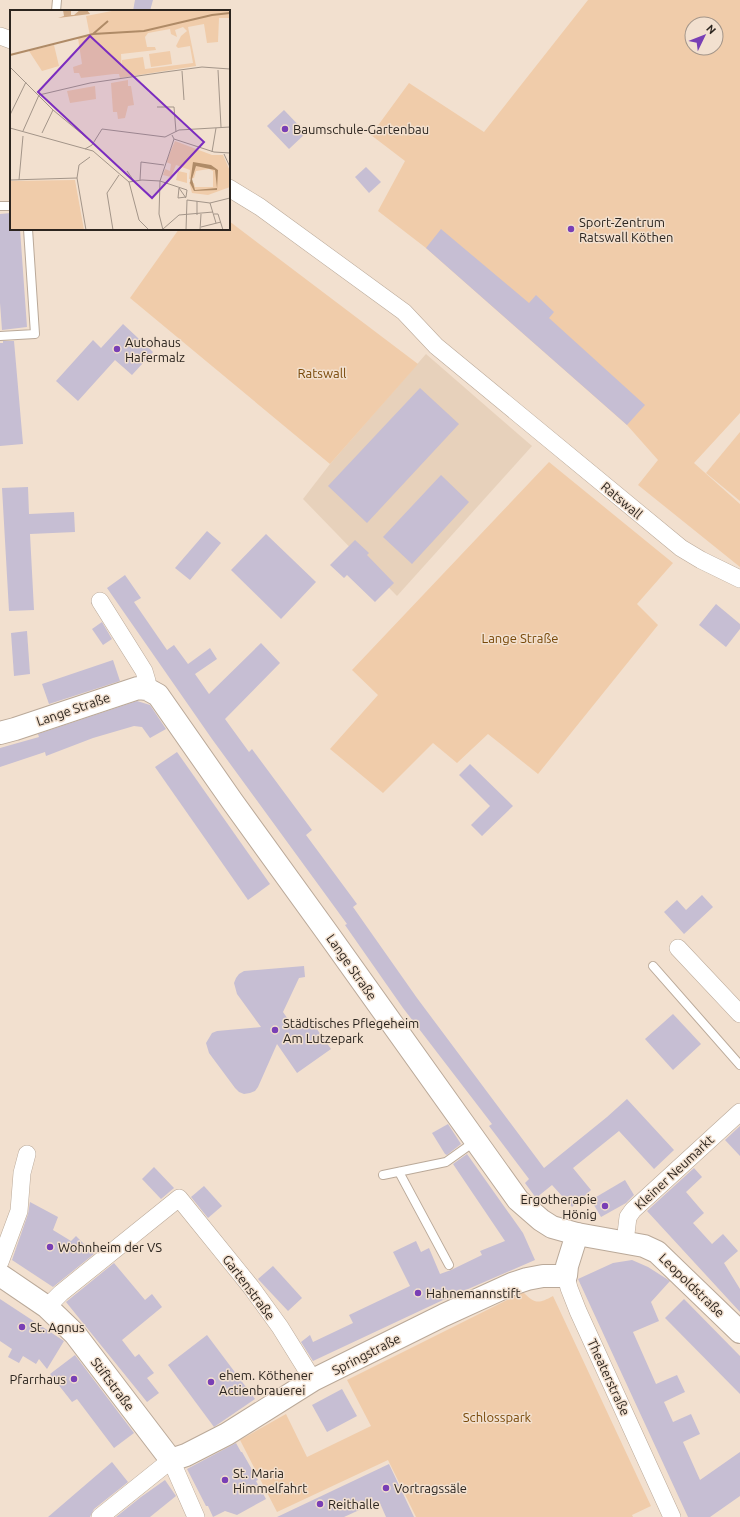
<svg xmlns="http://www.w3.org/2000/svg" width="740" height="1517" font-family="Ubuntu,sans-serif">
<rect width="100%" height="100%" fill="#f2e0cf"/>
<path fill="#e7d1bb" d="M426,354L532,446L397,596L303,499L330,464Z"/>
<g fill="#f0ccaa" fill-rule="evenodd">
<path d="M588,0H740V413L694,463L740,504V567L638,485L658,460L627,425L426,248L378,211L405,161L371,135L409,83L484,132ZM692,24H716V48H692Z"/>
<path d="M229,221L418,364L330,464L130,298L179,229H229Z"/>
<path d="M740,432V501L706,473Z"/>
<path d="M549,462L673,563L637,604L658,625L538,774L488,734L457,763L433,743L383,793L330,749L378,695L352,670Z"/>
<path d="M523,1292C535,1304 538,1304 553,1296L651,1506L632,1515L633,1517H416L388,1460L277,1512L240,1440L286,1414L307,1457L371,1426L347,1380Z"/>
</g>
<g fill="#c6bed3">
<path d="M135,0H153L150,11H133Z"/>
<path d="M284,110L306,133L289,149L267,126Z"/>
<path d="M366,167L381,182L369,193L355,177Z"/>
<path d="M11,213V229H20L27,327L2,330L0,303V214Z"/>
<path d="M441,229L529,303L536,295L554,312L549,318L645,405L627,425L426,248Z"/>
<path d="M123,324L153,352L132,375L115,360L78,401L56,381L93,340L101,348Z"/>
<path d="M3,341H14L23,444L0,446V343H3Z"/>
<path d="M420,388L459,424L367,523L328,486Z"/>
<path d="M441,475L469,502L412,564L383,537Z"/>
<path d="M28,487L29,514L74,512L75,532L30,534L34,610L9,611L2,488Z"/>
<path d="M207,531L221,543L190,580L175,568Z"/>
<path d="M266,534L316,582L281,619L231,570Z"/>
<path d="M355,540L369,553L367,555L394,583L375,602L347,575L344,578L330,565Z"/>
<path d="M125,575L141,598L134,602L167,650L174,645L188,664L210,648L217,659L195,674L209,694L261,643L280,663L225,719L249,752L252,749L312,830L306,835L357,904L353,907L417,998L544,1168L607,1117L627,1099L674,1150L654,1169L619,1131L573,1168L591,1190L572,1207L552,1185L536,1198L525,1183L529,1179L489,1126L492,1124L403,1008L345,925L347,924L212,739L107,588Z"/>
<path d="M716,604L740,624V629L726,647L699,625Z"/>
<path d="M102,622L112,639L103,645L92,629Z"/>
<path d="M27,631L30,674L14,676L11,633Z"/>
<path d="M113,660L120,681L49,704L42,684Z"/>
<path d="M137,701L150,705L166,729L150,738L142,727L134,726L93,738L46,756L45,752L0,767V748L39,737L38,734Z"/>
<path d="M177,752L270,884L248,900L155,767Z"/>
<path d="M470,764L513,806L482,836L471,825L490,806L459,775Z"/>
<path d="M702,895L713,907L684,934L664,912L677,900L686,910Z"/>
<path d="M304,966L305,977L299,978L283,1012L294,1028L309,1018L331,1049L297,1073L277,1044L258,1087L255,1091L250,1093L244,1094L239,1092L235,1088L209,1053L206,1043L212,1033L217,1031L261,1027L237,994L234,983L236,978L239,974L244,971Z"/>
<path d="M673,1014L701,1044L673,1070L645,1039Z"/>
<path d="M448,1124L461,1144L447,1155L445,1154L432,1133Z"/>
<path d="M740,1126V1156L725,1140Z"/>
<path d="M467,1154L523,1233L535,1260L443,1300L313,1361L301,1342L310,1335L313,1342L353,1323L349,1315L410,1286L393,1252L416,1241L421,1252L429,1248L440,1274L451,1270L482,1255L480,1251L505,1241L453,1164Z"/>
<path d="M154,1167L174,1188L161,1199L142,1179Z"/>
<path d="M694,1168L702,1177L686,1192L704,1213L693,1223L712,1244L723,1234L738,1251L724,1263L740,1289V1312L647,1211Z"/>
<path d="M625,1180L634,1195L626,1203L601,1217L591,1200Z"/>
<path d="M204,1186L222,1206L208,1218L191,1197Z"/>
<path d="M30,1202L58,1217L53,1230L71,1241L76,1236L94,1254L53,1287L12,1260L28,1214Z"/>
<path d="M632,1260L648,1267L670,1281L651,1302L659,1321L633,1332L656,1384L677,1375L685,1392L664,1402L673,1422L691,1414L700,1434L683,1442L700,1480L740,1452V1496L710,1517H688L578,1279L613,1263Z"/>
<path d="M114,1263L145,1300L152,1294L162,1307L122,1340L135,1357L139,1354L154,1373L147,1378L159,1393L147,1402L66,1302Z"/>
<path d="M273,1266L302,1298L288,1311L258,1279Z"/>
<path d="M0,1299L64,1341L47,1369L39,1359L36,1364L23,1356L19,1363L8,1357L12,1349L0,1341Z"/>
<path d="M684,1299L740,1356V1394L665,1318Z"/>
<path d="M207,1335L255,1399L214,1427L168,1365Z"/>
<path d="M75,1355L134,1433L114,1448L77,1399L72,1402L50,1374Z"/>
<path d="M342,1389L357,1416L327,1432L312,1405Z"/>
<path d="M236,1443L241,1452H242L258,1480L256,1481L266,1499L237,1515L225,1511L213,1517L208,1506H206L187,1469Z"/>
<path d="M112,1462L128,1482L94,1509L90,1517H48Z"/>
<path d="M389,1464L414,1517H386L379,1501L344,1517H277Z"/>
<path d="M165,1480L176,1496L150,1517H116L141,1497Z"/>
</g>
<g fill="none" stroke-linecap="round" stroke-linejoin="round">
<defs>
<g id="service">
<path d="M56,11L57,0"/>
<path d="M0,206H11"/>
<path d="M0,336L35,334L28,229"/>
<path d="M653,966L740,1065"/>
<path d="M399,1172L449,1265"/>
<path d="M383,1175L446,1162L474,1142"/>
</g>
<g id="minor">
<path d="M0,36L11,40"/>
<path d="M229,188L260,207L404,312L436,346L681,548L701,560L740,579"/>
<path d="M100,601L144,671L147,681V689"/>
<path d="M678,948L740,1014"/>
<path d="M625,1242L628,1217L633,1210L740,1112"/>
<path d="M0,1262L19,1211L22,1173L27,1154"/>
<path d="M566,1276L569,1288L578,1311L672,1517"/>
<path d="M47,1307L61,1293L179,1198L251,1287L280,1327L313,1380"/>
<path d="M100,1517L171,1460L196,1517"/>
</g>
<g id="secondary">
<path d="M0,733L15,729L138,688L147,689L158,695L232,801L326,931L518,1200L541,1220L552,1227L577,1234L644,1246L657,1252L740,1332"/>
<path d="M0,1275L47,1307L75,1334L171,1460L186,1455L227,1434L313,1380L444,1315L512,1284L527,1279L543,1276H566L567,1266L577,1234"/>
</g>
</defs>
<use href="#service" stroke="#baa999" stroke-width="10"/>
<use href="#minor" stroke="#baa999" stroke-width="18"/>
<use href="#secondary" stroke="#baa999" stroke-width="24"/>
<use href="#service" stroke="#fff" stroke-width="8"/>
<use href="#minor" stroke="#fff" stroke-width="17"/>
<use href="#secondary" stroke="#fff" stroke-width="22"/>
</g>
<g fill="#793fb5" stroke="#f2e0cf" stroke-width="1.5">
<circle cx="285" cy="129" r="4"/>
<circle cx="571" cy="229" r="4"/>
<circle cx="117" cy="349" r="4"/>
<circle cx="275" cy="1030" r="4"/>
<circle cx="605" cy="1206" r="4"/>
<circle cx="50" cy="1247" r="4"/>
<circle cx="418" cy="1293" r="4"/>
<circle cx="22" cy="1327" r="4"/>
<circle cx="74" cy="1379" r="4"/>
<circle cx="211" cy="1382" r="4"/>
<circle cx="225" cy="1480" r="4"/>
<circle cx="386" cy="1488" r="4"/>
<circle cx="320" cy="1504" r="4"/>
</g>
<g text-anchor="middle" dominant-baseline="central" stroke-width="3" stroke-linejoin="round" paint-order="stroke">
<g font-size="13" fill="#2c251f" stroke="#f2e0cf" text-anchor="start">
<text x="293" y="129">Baumschule-Gartenbau</text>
<text x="579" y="222">Sport-Zentrum<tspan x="579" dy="15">Ratswall Köthen</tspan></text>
<text x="125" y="342">Autohaus<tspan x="125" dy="15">Hafermalz</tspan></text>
<text x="283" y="1023">Städtisches Pflegeheim<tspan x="283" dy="15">Am Lutzepark</tspan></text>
<text x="597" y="1199" text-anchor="end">Ergotherapie<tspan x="597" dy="15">Hönig</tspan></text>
<text x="58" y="1247">Wohnheim der VS</text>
<text x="426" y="1293">Hahnemannstift</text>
<text x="30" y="1327">St. Agnus</text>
<text x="219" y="1375">ehem. Köthener<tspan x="219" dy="15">Actienbrauerei</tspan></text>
<text x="66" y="1379" text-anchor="end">Pfarrhaus</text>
<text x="233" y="1473">St. Maria<tspan x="233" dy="15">Himmelfahrt</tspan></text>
<text x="394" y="1488">Vortragssäle</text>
<text x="328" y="1504">Reithalle</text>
</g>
<g font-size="13" fill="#794909" stroke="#f2e0cf">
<text x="322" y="373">Ratswall</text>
<text x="520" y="638">Lange Straße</text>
<text x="497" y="1417">Schlosspark</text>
</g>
<g font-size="13" fill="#2c251f" stroke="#f2e0cf">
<text transform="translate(622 500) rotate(40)">Ratswall</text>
<text transform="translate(73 709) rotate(-19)">Lange Straße</text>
<text transform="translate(352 967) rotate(55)">Lange Straße</text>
<text transform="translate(674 1172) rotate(-43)">Kleiner Neumarkt</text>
<text transform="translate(692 1285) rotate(44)">Leopoldstraße</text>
<text transform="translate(249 1287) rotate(53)">Gartenstraße</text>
<text transform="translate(366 1354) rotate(-27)">Springstraße</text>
<text transform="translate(609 1377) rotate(65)">Theaterstraße</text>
<text transform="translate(113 1384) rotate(53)">Stiftstraße</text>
</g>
</g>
<g transform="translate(10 10)">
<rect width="220" height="220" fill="#f2e0cf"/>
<path d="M107,0H220V8H209L208,32L197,33L194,14L178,17L186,56L110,68L109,64H104L71,68L69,63H64L63,57L72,54L68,28L80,26L76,6ZM173,17L177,21L171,26L166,36L168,38L180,36L183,53L135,59L133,47L112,50V62L111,44L146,40L145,37H137L135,27L138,23L160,19L161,24L167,27L165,20ZM44,35L49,56L32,61L19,41ZM160,41L162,54L141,57L139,44ZM118,70V76H121L124,95L118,96L115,108L108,109L107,102H103L101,73ZM85,76L86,89L60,93L57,81ZM165,131L202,145H213L220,161V177L198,185L182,183L179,172L184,173L185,177H203V161L199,159L186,161L184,168L179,169L180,160L166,155L161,167L153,165L155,159L160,161L161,154L156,152ZM168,161L177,163V173L166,170ZM65,170L74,220H0V171Z" fill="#f0ccaa" fill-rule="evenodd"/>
<path d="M53,0H61V5H64L70,0H77L80,4L48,8L54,6Z" fill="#d1ab87"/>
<path d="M183,152L201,155L208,160L207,180L184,181L180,173ZM186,156L205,160L207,178L185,180L182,169Z" fill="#af8b67" fill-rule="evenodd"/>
<path fill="none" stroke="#af8b67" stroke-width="2" d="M83,24L98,11M0,45L83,24L134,21L202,5L220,3"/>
<path fill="none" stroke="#a39589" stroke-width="1" d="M0,57L43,100L83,133M208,60L211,117M172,61L174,90M29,85L80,73L155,62L192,57L220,59M147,97H164L166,122M0,105L16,72M0,118L83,141L119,172L132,170L150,171L164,129L162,125M13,121L29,85M32,123L43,100M164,129L204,142L220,143M75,139L82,135L92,119L155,127L169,120L220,117M202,142L206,118M214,144L220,157M117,161L124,171M0,170L67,168M9,170L13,126M130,170L131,152L154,155M119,172L129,210L139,220M169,178L176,188M177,190L200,193L220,188M200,193L206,213M204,204H208L213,220M187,205V191M191,217L211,212M153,219L169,205L203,202M76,220L67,168L69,155L80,147M103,220L97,183L109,165M153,220L149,204L150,171L177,180L176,187L168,188L169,178M176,220L177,190M190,220L191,204"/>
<path fill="#7b2cbf" fill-opacity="0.15" stroke="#7b2cbf" stroke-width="2" d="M80,26L194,132L142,188L28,82Z"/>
<rect width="220" height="220" fill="none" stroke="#2c251f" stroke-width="2"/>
</g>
<g transform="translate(704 36) rotate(47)"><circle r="19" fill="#f2e0cf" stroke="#a39589"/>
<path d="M0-3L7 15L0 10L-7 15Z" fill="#793fb5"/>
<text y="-6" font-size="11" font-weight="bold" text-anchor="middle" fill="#2c251f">N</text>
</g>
</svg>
